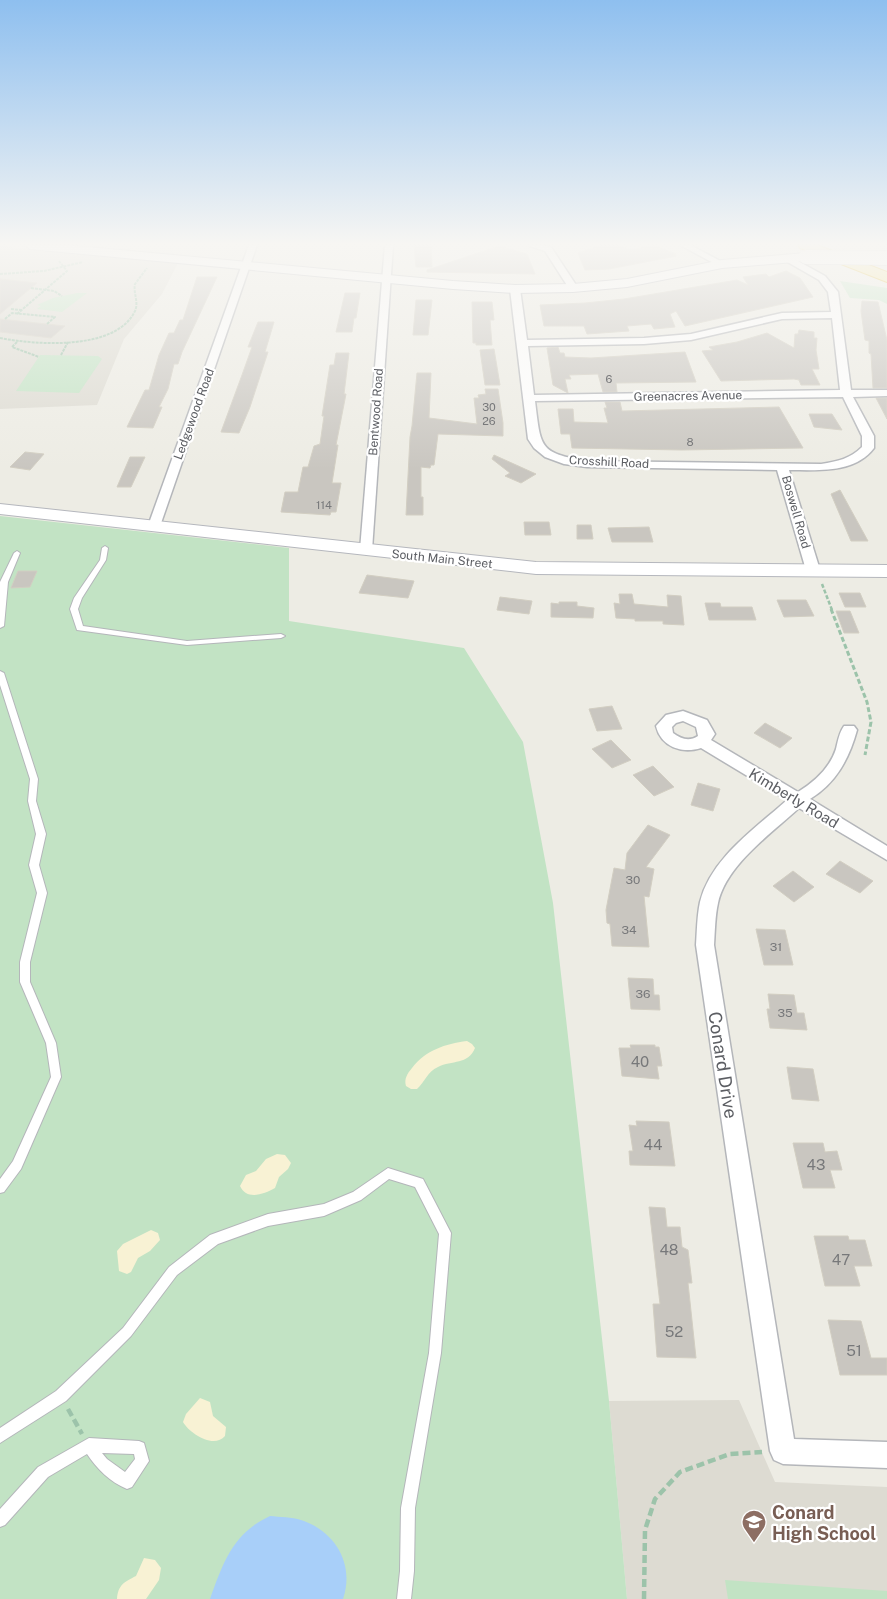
<svg xmlns="http://www.w3.org/2000/svg" width="887" height="1599" font-family="'Public Sans',sans-serif">
<rect width="100%" height="100%" fill="#edece4"/>
<g fill="#dddbd2">
<path d="M0,246L178,263L162,294L124,339L97,405L0,409Z"/>
<path d="M739,1400L775,1482L887,1487V1599H627L609,1401Z"/>
</g>
<g fill="#c2e3c4">
<path d="M840,281L887,288V304L879,300L850,298Z"/>
<path d="M77,293H87L62,312L37,309L41,306L37,305L53,298Z"/>
<path d="M40,355L98,356L102,359L79,393L16,391Z"/>
<path d="M0,516L289,548V621L464,648L523,742L553,903L609,1401L627,1599H0Z"/>
<path d="M725,1580L887,1591V1599H728Z"/>
</g>
<g fill="#f8f2d4">
<path d="M467,1041L472,1044L475,1048C468,1065 452,1060 438,1067C427,1072 425,1082 417,1089H411L406,1086C404,1079 407,1074 412,1068C426,1050 445,1044 467,1041Z"/>
<path d="M277,1154L285,1155L291,1163L288,1169L279,1177L275,1188C264,1194 247,1201 240,1186L246,1175L256,1171L266,1159Z"/>
<path d="M151,1230L158,1233L160,1240L150,1251L138,1258L131,1272L127,1274L119,1271L117,1251L123,1244Z"/>
<path d="M200,1398L210,1402L213,1416L226,1427L225,1436C214,1449 190,1434 183,1422L186,1414Z"/>
<path d="M144,1558L155,1560L161,1568L159,1580L146,1599H117C118,1585 124,1582 136,1576Z"/>
</g>
<path fill="#a8cff9" d="M270,1516C280,1517 292,1517 301,1520C335,1531 355,1564 343,1599H210C223,1563 233,1533 270,1516Z"/>
<g fill="#c9c6c0" stroke="#d2cec2">
<path d="M414,245H431L432,267H416Z"/>
<path d="M601,245H618L631,250L654,245L676,254L673,255L676,256L609,269L585,270L578,253Z"/>
<path d="M499,246L527,254L535,274L427,272V270Z"/>
<path d="M786,271L800,278L813,297L685,326L676,311L670,314L675,327L654,329L651,324L627,326L629,331L587,334L584,326H544L540,305L585,303L624,299L737,280L748,285L743,277L766,274L769,277Z"/>
<path d="M197,277H217L182,352L178,364H174L168,389L159,407H162L153,428L127,427L145,390H149L159,355L169,333H174L180,320H183Z"/>
<path d="M0,279L37,283L0,314Z"/>
<path d="M345,293H360L356,318H354L352,332H336Z"/>
<path d="M416,300H432L428,335H413Z"/>
<path d="M862,301L878,302L887,340V388H873L871,354L869,353V341L865,340L861,311Z"/>
<path d="M472,302H492L494,320H490L492,345H476V343H473Z"/>
<path d="M0,319L65,326L51,338L0,332Z"/>
<path d="M258,322H274L265,352H268L250,407L239,433L221,432L242,375L252,347H248Z"/>
<path d="M799,330L814,332V338H817L816,350L819,369H812L820,385H801L799,380L794,379L721,381L702,351L713,350L709,347L737,342L767,333L794,348L795,334H798Z"/>
<path d="M558,347L560,353H564L565,357L591,358L685,352L696,382L616,383L617,392H603L598,374L569,375L571,379H565L568,393L553,385L547,348Z"/>
<path d="M494,349L500,385H485L480,350Z"/>
<path d="M336,353H349L344,394H346L336,445H338L332,483H341L336,512H331L330,515L281,512L285,492H298L303,467H308L314,446L320,444L324,416H322L330,365H334Z"/>
<path d="M417,373H431L429,418L477,424L474,398H479L478,395L486,394L485,389H498L503,423V436L438,434L434,465H431L430,468L421,467V497H423V515H406L410,437L412,426Z"/>
<path d="M876,398H887V419Z"/>
<path d="M605,402H620L622,411L779,407L803,448L682,450L572,448L570,434H561L558,409H573L574,422L608,423L604,408H607Z"/>
<path d="M809,414H832L842,430L814,427Z"/>
<path d="M25,452L44,454L30,470L10,467Z"/>
<path d="M494,455L536,474L521,483L505,476L510,473L492,459Z"/>
<path d="M130,457H145L131,487H117Z"/>
<path d="M840,490L868,541H851L831,494Z"/>
<path d="M524,522H549L551,535H525Z"/>
<path d="M577,525H591L593,539H577Z"/>
<path d="M649,527L653,542H612L608,528Z"/>
<path d="M18,571H37L30,587L11,588Z"/>
<path d="M367,575L414,581L408,598L359,593Z"/>
<path d="M839,593H860L866,607H845Z"/>
<path d="M619,594H632L634,604L668,607L667,595L681,596L684,625L663,624V621H635V619L616,618L614,603L620,604Z"/>
<path d="M500,597L532,601L529,614L497,610Z"/>
<path d="M777,600H806L814,616L784,617Z"/>
<path d="M559,602H577V606L594,608L593,618L551,617V603L559,604Z"/>
<path d="M705,603H720L721,607H752L756,620H709Z"/>
<path d="M836,611H850L859,633H844Z"/>
<path d="M612,706L622,729L597,731L589,709Z"/>
<path d="M765,723L792,738L780,748L754,733Z"/>
<path d="M611,740L631,760L612,768L592,749Z"/>
<path d="M653,766L674,787L654,796L633,775Z"/>
<path d="M698,783L720,789L713,811L691,805Z"/>
<path d="M648,825L670,835L646,867L654,869L649,897L644,896L649,947L612,946L610,924L607,923L606,910L614,868L625,870L627,853Z"/>
<path d="M840,861L873,881L860,893L826,874Z"/>
<path d="M793,871L814,887L794,902L773,886Z"/>
<path d="M756,929L785,930L793,965H764Z"/>
<path d="M628,978L653,979L654,995H659L660,1010L631,1009Z"/>
<path d="M768,994L794,995L797,1013H804L807,1030L770,1028L767,1009H770Z"/>
<path d="M630,1045H655V1047H659L662,1066H657L659,1079L622,1076L619,1048H631Z"/>
<path d="M787,1067L813,1069L819,1101L792,1099Z"/>
<path d="M636,1121L669,1122L675,1166L630,1165L629,1151H633L629,1125L637,1126Z"/>
<path d="M793,1143H823L825,1152L837,1151L842,1170H830L835,1188H803Z"/>
<path d="M649,1207L665,1208L667,1227H680L682,1247L688,1250L692,1283H688L696,1358L657,1357L653,1304H660Z"/>
<path d="M814,1236H848L849,1240H865L872,1266H854L860,1286H825Z"/>
<path d="M828,1320L861,1321L871,1358H887V1375H840Z"/>
</g>
<g fill="none" stroke-linecap="round" stroke-linejoin="round">
<defs>
<g id="lane">
<path d="M105,546L108,548L106,560L82,598L78,609L83,626L187,641L281,634L285,636L281,638L187,645L77,630L70,609L74,598L100,560L102,548Z"/>
<path d="M17,551L20,553L8,582L4,626L0,628V582L14,553Z"/>
<path d="M0,671L4,673L38,779L36,801L46,834L39,865L47,893L30,962V982L56,1043L61,1077L21,1169L4,1192L0,1193V1179L13,1161L51,1077L46,1043L20,982V962L37,893L29,865L36,834L28,801L30,779L0,685Z"/>
<path d="M388,1168L423,1179L451,1233L441,1353L415,1508L414,1571L411,1599H397L400,1571L401,1508L429,1353L439,1234L415,1187L389,1179L361,1200L324,1216L268,1226L218,1244L177,1275L131,1336L66,1401L0,1443V1428L56,1391L123,1328L169,1267L210,1235L268,1214L324,1204L353,1192Z"/>
<path d="M89,1438L139,1441L144,1443L149,1461L132,1487L127,1489C110,1482 97,1469 87,1454L48,1477L5,1525L0,1527V1509L38,1467ZM102,1453L134,1454L135,1459L125,1472L107,1459Z"/>
</g>
<g id="street">
<path d="M249,245H257L160,526L154,530L150,529L148,526Z"/>
<path d="M385,245H393L372,550L366,554L360,550Z"/>
<path d="M527,245H540L551,247L578,288L576,290H570L545,251Z"/>
<path d="M680,245H690L726,264L725,266H719Z"/>
<path d="M787,255L825,276L838,292L851,390H887V396L853,397L874,436V448C854,474 818,470 789,470L820,570L813,574L806,570L777,470L587,467L564,464L545,457L534,448L528,439L510,289L515,286L520,289L527,340L644,338L691,334L782,313L831,312L828,292L819,280L784,260V256ZM832,318L840,390L534,395L528,346L644,344L691,340L782,319ZM843,397L862,436V447C850,459 838,461 821,464L587,461C538,453 541,447 535,401Z"/>
<path d="M683,711L707,720L715,734L711,740L798,792C814,782 830,768 836,749C838,741 839,733 844,726H854L857,730C849,759 836,783 810,799L887,846V860L799,808C772,833 726,865 718,903C715,916 715,931 714,945L794,1439L887,1442V1468L783,1464L774,1460L770,1451L696,945C697,931 697,916 700,902C711,858 755,829 787,800L701,748C682,754 661,747 656,726L666,715ZM683,721L696,727L698,736C689,742 681,739 673,733L672,727L676,723Z"/>
</g>
<g id="secondary">
<path d="M24,245H66L453,281L515,285L573,284L627,279L722,260L806,253L812,257L806,261L722,268L627,287L573,292L515,293L453,289L30,249Z"/>
<path d="M0,504L536,562L887,565V577L536,574L0,514Z"/>
</g>
<path id="highway" d="M798,245H817L887,272V282L800,248Z"/>
</defs>
<use href="#lane" stroke="#b4b6ba" stroke-width="2"/>
<use href="#street" stroke="#b4b6ba" stroke-width="3"/>
<use href="#secondary" stroke="#b5b7bd" stroke-width="2"/>
<use href="#highway" stroke="#e2b20f" stroke-width="2"/>
<g stroke="#9cc3aa" stroke-width="2" stroke-dasharray="3 1" stroke-linecap="butt">
<path d="M0,274L44,271L83,262"/>
<path d="M31,288L54,291L62,296"/>
<path d="M11,309L21,310"/>
<path d="M17,314L67,271L59,261"/>
<path d="M5,319L12,313L55,317L47,324"/>
<path d="M0,338C36,345 116,351 135,311C139,302 133,293 135,284L147,268"/>
<path d="M17,342L12,347L39,357"/>
<path d="M61,355L68,342"/>
</g>
<path stroke="#9cc3aa" stroke-width="2.5" stroke-dasharray="4 2" stroke-linecap="butt" d="M822,584L832,610"/>
<path stroke="#9cc3aa" stroke-width="3" stroke-dasharray="5 2.5" stroke-linecap="butt" d="M831,609L867,702L871,722L865,755"/>
<g stroke="#9cc3aa" stroke-width="4.5" stroke-dasharray="8 4" stroke-linecap="butt">
<path d="M68,1409L82,1434"/>
<path d="M644,1599L645,1530L655,1499L680,1472L730,1454L762,1452"/>
</g>
<use href="#lane" fill="#fff" fill-rule="evenodd"/>
<use href="#street" fill="#fff" fill-rule="evenodd"/>
<use href="#secondary" fill="#fff" fill-rule="evenodd"/>
<use href="#highway" fill="#f6e592" fill-rule="evenodd"/>
<defs>
<path id="secondary-bridge" d="M806,257L887,258"/>
</defs>
<use href="#secondary-bridge" stroke="#b5b7bd" stroke-width="15" stroke-linecap="butt"/>
<use href="#secondary-bridge" stroke="#fff" stroke-width="14"/>
</g>
<linearGradient id="sky" x2="0" y2="1"><stop stop-color="#8ebfef"/><stop offset="0.52" stop-color="#f7f6f3"/><stop offset="1" stop-color="#f7f6f3" stop-opacity="0"/></linearGradient>
<rect width="887" height="469" fill="url(#sky)"/>
<defs>
<symbol id="school-pin" viewBox="-11 -11 22 30"><path d="M0 17L-7.5 6A9.5 9.5 0 1 1 7.5 6Z" fill="#8d6e63" stroke="#fff"/><path d="M0-5L7-2L0 1L-7-2ZM-4 1L0 2.5L4 1V4Q0 6-4 4Z" fill="#fff"/></symbol>
</defs>
<g fill-rule="evenodd">
<use href="#school-pin" x="740" y="1508" width="28" height="38"/>
</g>
<g text-anchor="middle" dominant-baseline="central" stroke-width="4.5" stroke-linejoin="round" paint-order="stroke">
<g font-size="11" fill="#77787a">
<text x="609" y="379">6</text>
<text x="489" y="407">30</text>
<text x="489" y="421">26</text>
<text x="690" y="442">8</text>
<text x="324" y="505">114</text>
</g>
<g font-size="12" fill="#5c5e63" stroke="#fff">
<text transform="translate(688 396) rotate(-1)">Greenacres Avenue</text>
<text transform="translate(376 412) rotate(-86)">Bentwood Road</text>
<text transform="translate(194 414) rotate(-70)">Ledgewood Road</text>
<text transform="translate(609 462) rotate(3)">Crosshill Road</text>
<text transform="translate(796 512) rotate(74)">Boswell Road</text>
<text transform="translate(442 559) rotate(6)">South Main Street</text>
</g>
<g font-size="12" fill="#77787a">
<text x="633" y="880">30</text>
<text x="629" y="930">34</text>
<text x="776" y="947">31</text>
<text x="643" y="994">36</text>
<text x="785" y="1013">35</text>
</g>
<g font-size="15" fill="#5c5e63" stroke="#fff">
<text transform="translate(794 798) rotate(31)">Kimberly Road</text>
</g>
<g font-size="15" fill="#77787a">
<text x="640" y="1061">40</text>
<text x="653" y="1144">44</text>
<text x="816" y="1164">43</text>
<text x="669" y="1249">48</text>
<text x="841" y="1259">47</text>
<text x="674" y="1331">52</text>
<text x="854" y="1350">51</text>
</g>
<g font-size="18" fill="#5c5e63" stroke="#fff">
<text transform="translate(723 1065) rotate(81)">Conard Drive</text>
</g>
<g font-size="18" font-weight="bold" fill="#785e54" stroke="#fff" text-anchor="start">
<text x="772" y="1512">Conard<tspan x="772" dy="21">High School</tspan></text>
</g>
</g>
</svg>
